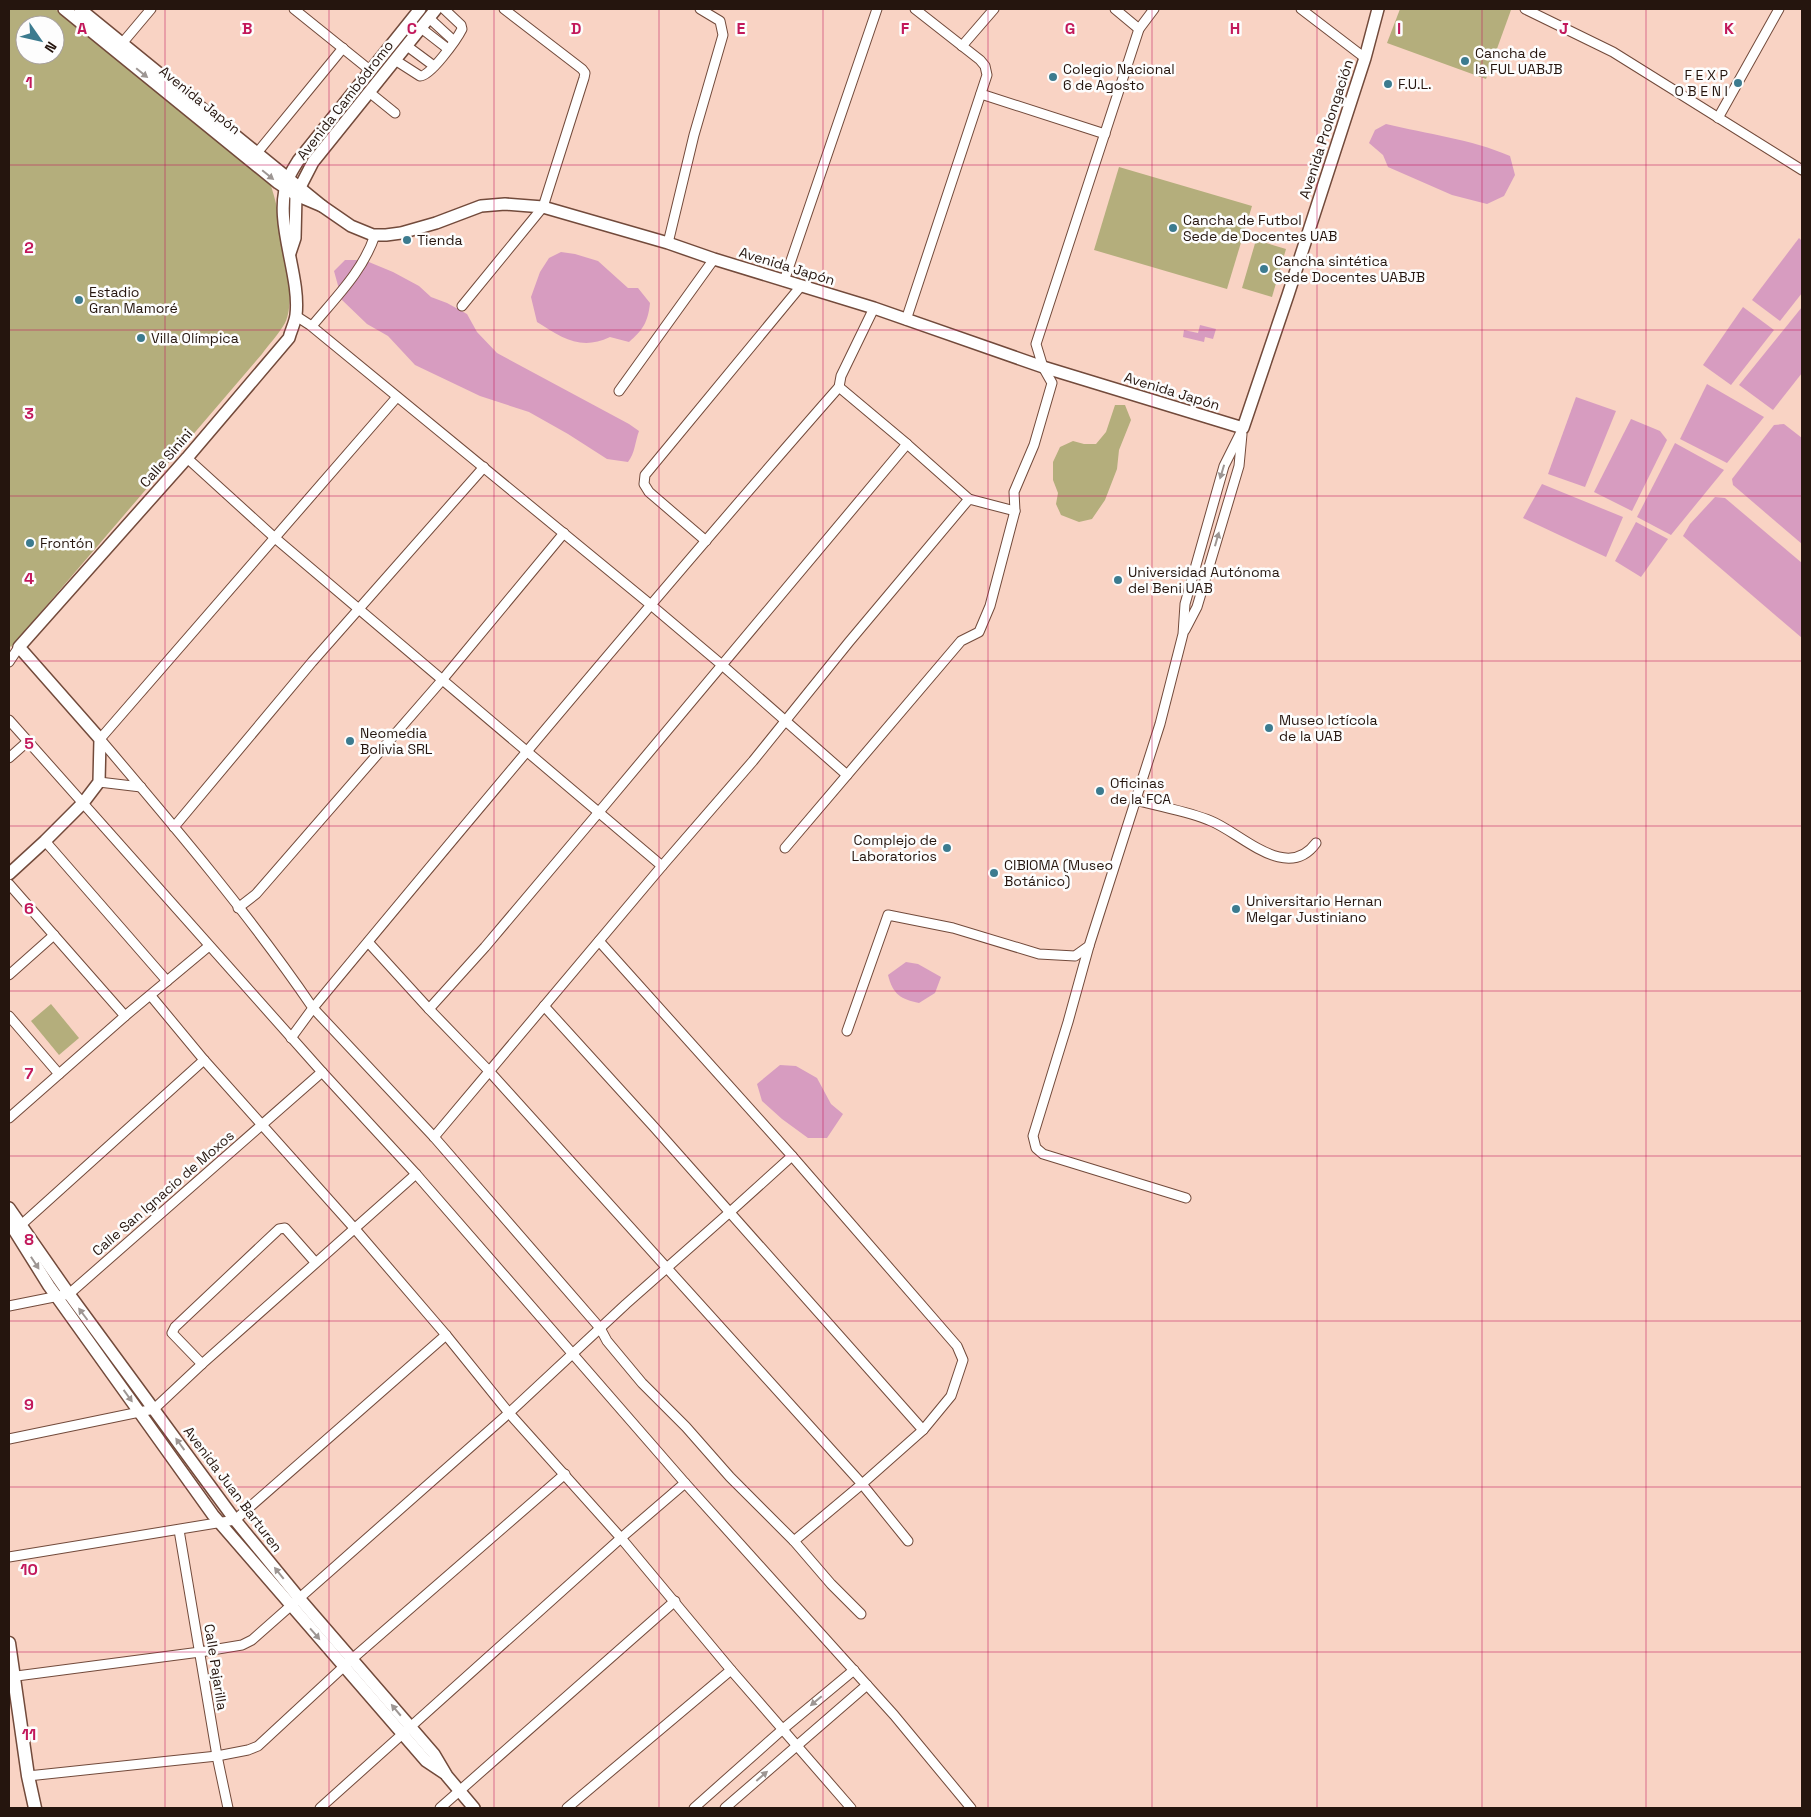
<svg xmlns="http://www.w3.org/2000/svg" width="1811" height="1817" font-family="'Space Grotesk',sans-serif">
<rect width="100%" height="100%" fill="#f9d3c4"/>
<g fill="#b4ae7c" fill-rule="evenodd">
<path d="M9,9H55L268,177C279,206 299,296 285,323C279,334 269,344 262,354L11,647L9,645ZM25,25H55V55H25Z"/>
<path d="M1400,9H1509L1511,10L1486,79L1387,43Z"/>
<path d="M1119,167L1252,206L1227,289L1094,250Z"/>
<path d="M1256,240L1286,249L1272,297L1242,288Z"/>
<path d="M1115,405H1125L1131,420L1119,450L1117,469L1105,500L1092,519L1079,522L1061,515L1056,504L1058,493L1053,480V462L1060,447L1073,441L1084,444H1096L1106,432Z"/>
<path d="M51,1004L79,1038L59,1055L31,1021Z"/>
</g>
<g fill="#d79cc0">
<path d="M1386,124C1427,134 1471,139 1510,156L1515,175L1504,196L1487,204L1452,195L1388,167L1383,155L1369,143L1375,130Z"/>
<path d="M1799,238L1802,241V293L1780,321L1752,300Z"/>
<path d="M561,252L575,254L598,261L628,288H638L650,303C648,322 643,330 629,342L610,337C581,351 562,338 537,322L531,297L540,272L549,258Z"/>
<path d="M345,260H364L393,272L419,286L431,297L447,303L467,314L477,332L497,353L629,424L639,431C635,442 635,453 628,462L607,459L568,434L529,412L480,396L415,365L388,336L367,324L342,300L334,271Z"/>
<path d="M1743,307L1774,330L1731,385L1703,365Z"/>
<path d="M1802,307V373L1773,410L1739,385Z"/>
<path d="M1200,325L1216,329L1213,339L1205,337L1204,342L1183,337L1184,330L1198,333Z"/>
<path d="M1707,384L1764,417L1727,463L1680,439Z"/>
<path d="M1576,397L1616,411L1585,487L1548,474Z"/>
<path d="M1631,419L1660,431L1667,440L1632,511L1594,492Z"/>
<path d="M1784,424L1802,438V544L1733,485L1732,479L1774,425Z"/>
<path d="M1675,443L1724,470L1671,535L1637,517Z"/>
<path d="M1542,484L1623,517L1606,557L1523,518Z"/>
<path d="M1715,497L1725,498L1802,563V638L1683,536L1690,524Z"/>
<path d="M1636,522L1668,539L1641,577L1615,561Z"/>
<path d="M906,962L918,964L941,977L935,993L919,1003C901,999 893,995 888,975Z"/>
<path d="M780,1065L796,1066L817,1078L831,1104L843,1114L827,1138H808L782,1119L762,1101L757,1084Z"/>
</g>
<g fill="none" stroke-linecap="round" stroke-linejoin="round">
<defs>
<g id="minor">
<path d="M294,9L371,71"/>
<path d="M1115,9L1139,29"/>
<path d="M1301,9L1365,58"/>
<path d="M1525,9L1613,52L1802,170"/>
<path d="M429,18L454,41"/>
<path d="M421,28L448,49"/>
<path d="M407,46L434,66"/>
<path d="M962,46L994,9"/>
<path d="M119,47L151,9"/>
<path d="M395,60L420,76C430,77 457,39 462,29L461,25L444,9"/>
<path d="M369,92L395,113"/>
<path d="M981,94L1105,134"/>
<path d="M1718,118L1779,9"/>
<path d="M257,153L343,48"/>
<path d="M668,243L694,135L723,35L720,21L700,9"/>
<path d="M784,281L877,9"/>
<path d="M462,306L543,207L584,78L585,73L582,69L504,9"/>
<path d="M296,316L310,325L651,605L722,665L847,775"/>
<path d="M906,320L987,75L985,66L980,60L915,9"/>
<path d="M312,326C336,297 363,271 375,235"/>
<path d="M839,387L907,444L969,499"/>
<path d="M619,391L714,259"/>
<path d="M187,458L275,538L662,866"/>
<path d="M706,541L649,492L644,484L645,475L801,286"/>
<path d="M1185,630L1197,607L1239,466L1242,434"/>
<path d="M9,662L19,647"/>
<path d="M9,720L322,1072L416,1174L685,1483L894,1715L971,1808"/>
<path d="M9,758L27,742"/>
<path d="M99,782L141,787"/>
<path d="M1136,800C1160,807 1187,811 1211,821C1241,833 1287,883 1316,843"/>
<path d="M174,827L312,662L484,467"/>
<path d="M45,841L167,981"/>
<path d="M785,848L961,641L979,632L990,606L1015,511L1014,492L1034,445L1052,383L1043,367L1036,344L1139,29L1154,9"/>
<path d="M9,884L125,1016"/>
<path d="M238,908L256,894L443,679L564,533"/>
<path d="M599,941L792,1156L957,1346L963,1360L951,1396L923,1430L862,1484L908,1541"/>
<path d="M368,942L429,1009L489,1071L862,1484L794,1541"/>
<path d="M1089,946L1068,1022L1033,1136L1036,1148L1043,1154L1186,1198"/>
<path d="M9,975L54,935"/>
<path d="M151,996L204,1060L355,1229L446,1335L509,1413L621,1538L731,1670L851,1808"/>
<path d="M544,1006L654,1127L923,1430"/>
<path d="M429,1009L485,947L599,812L907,444"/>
<path d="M9,1016L59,1074"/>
<path d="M847,1031L888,915L953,928L1039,954L1075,956L1089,946L1160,724L1183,634L1185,604L1224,466L1243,428"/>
<path d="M291,1038L313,1008C249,914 174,826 100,739L397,397"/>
<path d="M9,1118L125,1016L209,946"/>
<path d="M434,1137L662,866L753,761L849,642L969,499L1015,511"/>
<path d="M21,1225L204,1060"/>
<path d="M9,1306L69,1294L322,1072"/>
<path d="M202,1364L172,1333L175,1327L279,1229L285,1228L315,1262"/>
<path d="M9,1439L154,1409L202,1364L416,1174"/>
<path d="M179,1530L217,1756L228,1808"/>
<path d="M9,1557L235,1520L446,1335"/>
<path d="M861,1614L831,1584L794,1541L730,1477L686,1427L642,1383L607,1341L600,1328L434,1137L313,1008C486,799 660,591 839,387L841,376L874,308"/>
<path d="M9,1677L200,1652L242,1645L252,1640L509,1413L626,1304L730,1212L792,1156"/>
<path d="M28,1776L217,1756L248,1750L258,1746L352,1659L565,1474"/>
<path d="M320,1808L621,1538L685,1483"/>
<path d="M440,1808L675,1601"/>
<path d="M567,1808L731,1670"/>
<path d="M694,1808L783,1729L854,1670"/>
<path d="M725,1808L867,1685"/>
</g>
<g id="tertiary">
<path d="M64,9L278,183L296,195L322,206L80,9"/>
<path d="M322,206L351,226L373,235H386L401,233L436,223L481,206L505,204L543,207L668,243L714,259L874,308L1043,367L1243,428L1288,295L1365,58L1378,9"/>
<path d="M290,253L295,238L296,195L313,162L436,9"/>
<path d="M9,874L45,841L83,803L99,782L100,739L19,647L187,458L289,338C291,330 295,323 296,315C301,273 271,218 289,177C291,172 295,166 298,161L420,9"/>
<path d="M9,1208L69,1294L235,1520L299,1598L434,1754L447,1776L474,1808"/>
<path d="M9,1222L49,1286L213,1515L426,1761L444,1773"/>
</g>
<path id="secondary" d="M9,1643L28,1776L35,1808"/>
</defs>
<use href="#minor" stroke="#724a3b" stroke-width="11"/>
<use href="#tertiary" stroke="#724a3b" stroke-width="14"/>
<use href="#secondary" stroke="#724a3b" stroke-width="15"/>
<use href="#minor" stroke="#fff" stroke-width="9"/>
<use href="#tertiary" stroke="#fff" stroke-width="11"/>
<use href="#secondary" stroke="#fff" stroke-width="12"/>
</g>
<defs><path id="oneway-solid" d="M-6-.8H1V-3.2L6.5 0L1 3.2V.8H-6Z" transform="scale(1.25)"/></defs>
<g fill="#9d9693">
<use href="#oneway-solid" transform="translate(142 73) rotate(39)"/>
<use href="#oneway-solid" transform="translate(268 175) rotate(39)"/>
<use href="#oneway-solid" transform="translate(1222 472) rotate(107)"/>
<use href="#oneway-solid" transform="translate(1217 539) rotate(-74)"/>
<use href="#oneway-solid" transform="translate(35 1263) rotate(57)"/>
<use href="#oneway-solid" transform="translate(83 1314) rotate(-127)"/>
<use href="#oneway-solid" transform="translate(128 1396) rotate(54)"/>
<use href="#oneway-solid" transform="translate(180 1444) rotate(-126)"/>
<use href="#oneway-solid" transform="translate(279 1573) rotate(-129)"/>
<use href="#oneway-solid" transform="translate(315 1634) rotate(49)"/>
<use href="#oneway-solid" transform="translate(816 1701) rotate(140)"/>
<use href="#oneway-solid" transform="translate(396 1710) rotate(-130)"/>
<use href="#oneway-solid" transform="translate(762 1776) rotate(-41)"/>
</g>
<path fill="none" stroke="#c2185b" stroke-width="1" stroke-opacity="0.55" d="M165,9V1808M329,9V1808M494,9V1808M659,9V1808M823,9V1808M988,9V1808M1152,9V1808M1317,9V1808M1482,9V1808M1646,9V1808M9,165H1802M9,330H1802M9,496H1802M9,661H1802M9,826H1802M9,991H1802M9,1156H1802M9,1321H1802M9,1487H1802M9,1652H1802"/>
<g fill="#3c7b8f" stroke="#fdfdfd" stroke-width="2">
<circle cx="1465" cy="61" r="5"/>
<circle cx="1053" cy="77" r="5"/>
<circle cx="1738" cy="83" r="5"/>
<circle cx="1388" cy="84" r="5"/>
<circle cx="1173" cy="228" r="5"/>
<circle cx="407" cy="240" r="5"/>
<circle cx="1264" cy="269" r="5"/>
<circle cx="79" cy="300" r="5"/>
<circle cx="141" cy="338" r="5"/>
<circle cx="30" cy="543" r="5"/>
<circle cx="1118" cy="580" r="5"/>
<circle cx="1269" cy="728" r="5"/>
<circle cx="350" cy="741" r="5"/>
<circle cx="1100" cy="791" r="5"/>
<circle cx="947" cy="848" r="5"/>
<circle cx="994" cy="873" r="5"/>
<circle cx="1236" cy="909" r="5"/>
</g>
<g text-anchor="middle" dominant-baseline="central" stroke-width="5" stroke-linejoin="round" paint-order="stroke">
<g font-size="14" fill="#25150e" stroke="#fdfdfd" text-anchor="start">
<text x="1475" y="53">Cancha de<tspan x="1475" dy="16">la FUL UABJB</tspan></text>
<text x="1063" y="69">Colegio Nacional<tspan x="1063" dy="16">6 de Agosto</tspan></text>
<text x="1728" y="75" text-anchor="end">F E X P<tspan x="1728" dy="16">O B E N I</tspan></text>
<text x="1398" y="84">F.U.L.</text>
<text x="1183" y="220">Cancha de Futbol<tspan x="1183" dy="16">Sede de Docentes UAB</tspan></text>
<text x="417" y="240">Tienda</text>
<text x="1274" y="261">Cancha sintética<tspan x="1274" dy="16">Sede Docentes UABJB</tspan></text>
<text x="89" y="292">Estadio<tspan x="89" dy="16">Gran Mamoré</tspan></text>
<text x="151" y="338">Villa Olímpica</text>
<text x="40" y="543">Frontón</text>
<text x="1128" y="572">Universidad Autónoma<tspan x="1128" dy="16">del Beni UAB</tspan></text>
<text x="1279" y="720">Museo Ictícola<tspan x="1279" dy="16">de la UAB</tspan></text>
<text x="360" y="733">Neomedia<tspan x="360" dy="16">Bolivia SRL</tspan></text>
<text x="1110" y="783">Oficinas<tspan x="1110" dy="16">de la FCA</tspan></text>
<text x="937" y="840" text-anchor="end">Complejo de<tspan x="937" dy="16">Laboratorios</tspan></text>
<text x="1004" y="865">CIBIOMA (Museo<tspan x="1004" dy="16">Botánico)</tspan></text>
<text x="1246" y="901">Universitario Hernan<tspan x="1246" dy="16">Melgar Justiniano</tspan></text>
</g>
<g font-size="14" fill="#25150e" stroke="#fdfdfd">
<text transform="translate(200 100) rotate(39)">Avenida Japón</text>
<text transform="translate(345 100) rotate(-52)">Avenida Cambódromo</text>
<text transform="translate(1326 129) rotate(-72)">Avenida Prolongación</text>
<text transform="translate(787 266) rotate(17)">Avenida Japón</text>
<text transform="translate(1172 391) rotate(17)">Avenida Japón</text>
<text transform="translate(166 458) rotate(-49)">Calle Sinini</text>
<text transform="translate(163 1193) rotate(-41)">Calle San Ignacio de Moxos</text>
<text transform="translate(233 1489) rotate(53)">Avenida Juan Barturen</text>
<text transform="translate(216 1667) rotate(81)">Calle Pajarilla</text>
</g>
</g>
<g font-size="16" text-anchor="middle" font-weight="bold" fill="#c2185b" stroke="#fdfdfd" stroke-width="5" stroke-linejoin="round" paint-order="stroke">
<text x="82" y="34">A</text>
<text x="247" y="34">B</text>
<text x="412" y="34">C</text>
<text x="576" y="34">D</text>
<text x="741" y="34">E</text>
<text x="905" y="34">F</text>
<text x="1070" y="34">G</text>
<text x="1235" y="34">H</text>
<text x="1399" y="34">I</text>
<text x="1564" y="34">J</text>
<text x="1729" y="34">K</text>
<text x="29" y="88">1</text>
<text x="29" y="253">2</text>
<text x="29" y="419">3</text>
<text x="29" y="584">4</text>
<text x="29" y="749">5</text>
<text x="29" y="914">6</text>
<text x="29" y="1079">7</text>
<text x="29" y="1245">8</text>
<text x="29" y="1410">9</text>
<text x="29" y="1575">10</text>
<text x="29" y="1740">11</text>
</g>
<rect width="1811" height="1817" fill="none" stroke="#25150e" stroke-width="20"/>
<g transform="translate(40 40) rotate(124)"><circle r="24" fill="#fdfdfd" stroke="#a7a09d"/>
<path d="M0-4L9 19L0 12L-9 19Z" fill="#3c7b8f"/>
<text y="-8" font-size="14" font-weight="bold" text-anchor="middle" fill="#25150e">N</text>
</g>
</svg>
